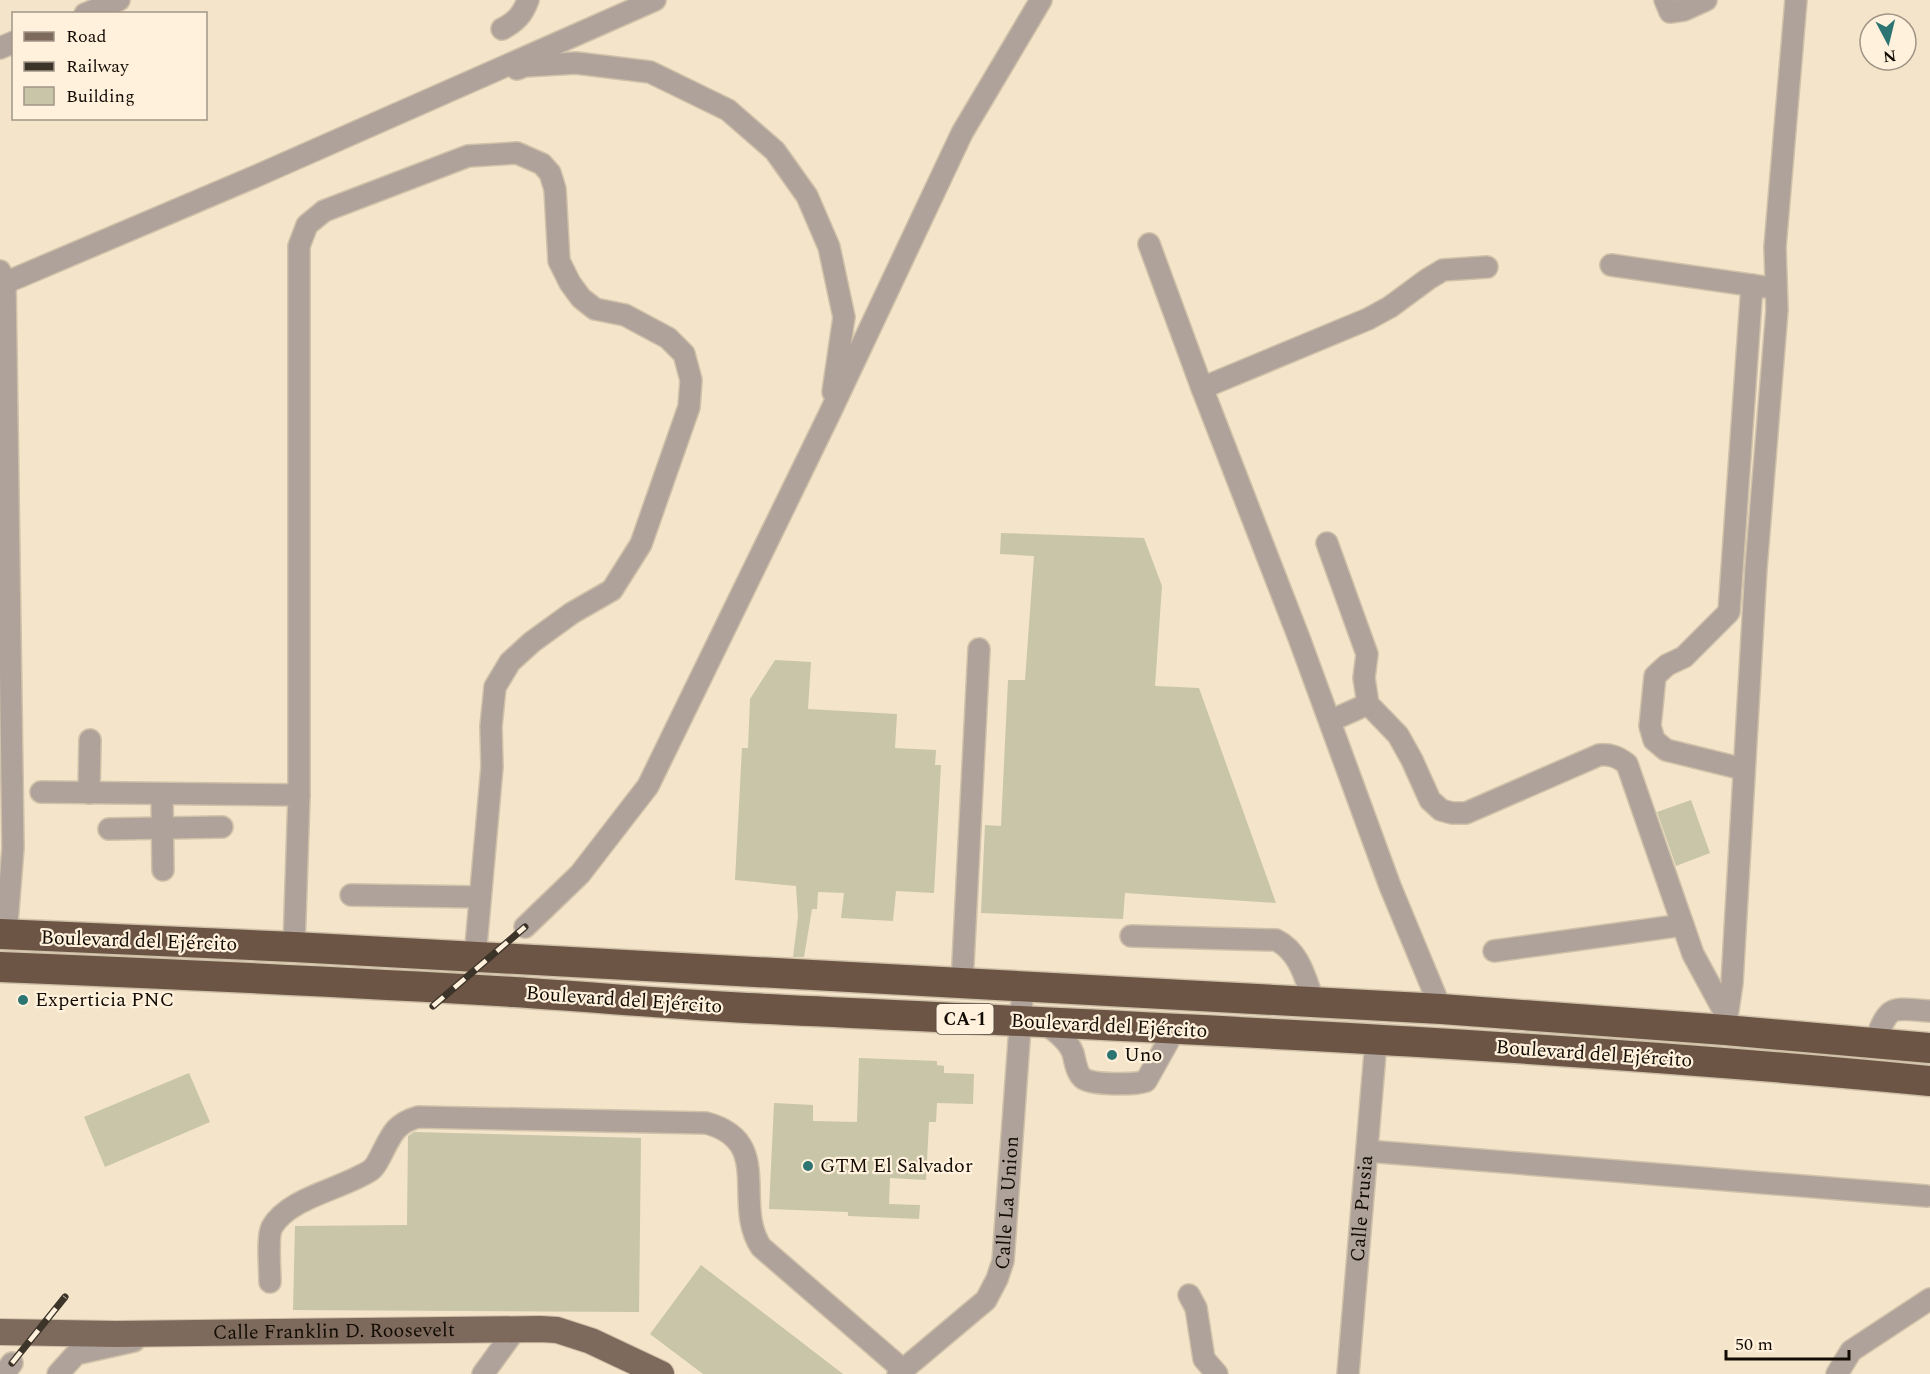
<svg xmlns="http://www.w3.org/2000/svg" width="1930" height="1374" font-family="Spectral,serif">
<rect width="100%" height="100%" fill="#f4e4c9"/>
<g fill="#c8c5a8">
<path d="M1001,533L1144,538L1162,586L1155,686L1199,688L1276,903L1125,893L1123,919L981,913L985,825L1001,826L1008,680H1025L1034,556L1000,554Z"/>
<path d="M775,660L811,662L808,709L897,714L895,748L936,750L935,765H941L934,893L896,891L893,921L841,918L844,893L818,892L817,909H812L804,957H793L798,917L796,886L735,880L742,748H748L750,699Z"/>
<path d="M1691,800L1710,853L1676,866L1657,812Z"/>
<path d="M859,1058L937,1061V1065L944,1066V1073L974,1074L973,1104L937,1103L936,1122H929L926,1180L890,1178L889,1204L920,1205L919,1219L848,1216V1212L769,1209L774,1103L813,1105V1121L857,1122Z"/>
<path d="M189,1073L210,1122L105,1167L84,1117Z"/>
<path d="M414,1132L641,1138L639,1312L293,1310L295,1226L407,1225L408,1136Z"/>
<path d="M701,1265L843,1374H703L650,1334Z"/>
</g>
<g fill="none" stroke-linecap="round" stroke-linejoin="round">
<defs>
<g id="minor">
<path d="M1665,0L1670,12L1684,10L1706,0"/>
<path d="M85,14L119,0"/>
<path d="M502,29C516,22 523,14 528,0"/>
<path d="M0,48L14,42"/>
<path d="M517,69L525,66L576,63L650,72L728,110L775,151L807,196L829,247L844,317L833,392"/>
<path d="M1149,244L1202,388L1299,638L1390,886L1441,1009"/>
<path d="M1611,265L1764,287"/>
<path d="M0,271L5,283L13,848L6,935"/>
<path d="M0,285L254,177L655,0"/>
<path d="M1202,388L1368,319L1390,307L1428,279L1443,270L1487,267"/>
<path d="M1327,543L1367,654L1364,678L1368,704L1398,735L1412,760L1430,800L1441,810L1452,813H1466L1599,755C1611,754 1618,757 1627,764L1693,954L1726,1015"/>
<path d="M1330,721L1368,704"/>
<path d="M1743,769L1666,750L1654,740L1650,726L1655,676L1667,665L1684,657L1729,612L1752,285"/>
<path d="M41,792L299,795L294,947"/>
<path d="M89,793L90,740"/>
<path d="M162,794L163,870"/>
<path d="M299,795V246L307,225L324,211L468,156L517,153L542,164L550,173L555,189L559,261L570,283L581,298L595,309L625,315L668,338L684,354L691,380L689,407L641,544L612,590L572,613L532,642L510,662L495,687L491,726L492,767L475,957"/>
<path d="M109,829L222,827"/>
<path d="M351,895L479,897"/>
<path d="M525,927L580,874L648,786L829,415L962,133L1041,0"/>
<path d="M1131,936L1276,940C1300,952 1305,978 1314,1002"/>
<path d="M1494,951L1683,925"/>
<path d="M962,983L979,649"/>
<path d="M1044,1023C1055,1031 1068,1040 1073,1053C1075,1061 1077,1075 1084,1079C1094,1085 1136,1085 1146,1081L1169,1040"/>
<path d="M1725,1030L1732,983L1756,568L1777,310L1775,247L1796,0"/>
<path d="M1874,1043C1890,1004 1889,1008 1930,1011"/>
<path d="M1367,1151L1927,1196"/>
<path d="M270,1282C270,1270 267,1236 272,1227C289,1197 343,1189 371,1170C375,1167 377,1163 379,1159C391,1137 393,1124 418,1117L706,1123C775,1141 732,1203 761,1247L902,1369"/>
<path d="M1189,1295L1196,1308L1204,1359L1217,1374"/>
<path d="M4,1374L12,1363"/>
<path d="M58,1374L76,1354L134,1341"/>
<path d="M483,1374L515,1330"/>
<path id="s1" d="M898,1374L986,1300L997,1279L1003,1261L1023,986"/>
<path id="s2" d="M1348,1374L1376,1041"/>
<path d="M1837,1374L1851,1351L1930,1299"/>
</g>
<g id="major">
<path id="s3" d="M0,1332L116,1334L540,1329L557,1330L591,1341L661,1374"/>
</g>
<g id="highway">
<path d="M0,934L294,947L1441,1009L1725,1030L1930,1048"/>
<path d="M0,967C171,974 343,982 514,992C592,997 669,1004 747,1008C1142,1027 1537,1043 1930,1081"/>
</g>
</defs>
<use href="#minor" stroke="#d0c1a9" stroke-width="24"/>
<use href="#major" stroke="#d0c1a9" stroke-width="28"/>
<use href="#highway" stroke="#d0c1a9" stroke-width="33"/>
<use href="#minor" stroke="#aea29a" stroke-width="21"/>
<use href="#major" stroke="#7e6a5c" stroke-width="26"/>
<use href="#highway" stroke="#6c5545" stroke-width="30"/>
<defs>
<g id="rail">
<path d="M433,1006L525,927"/>
<path d="M12,1363L65,1297"/>
</g>
</defs>
<use href="#rail" stroke="#3c3429" stroke-width="7"/>
<use href="#rail" stroke="#fff1dc" stroke-width="4.5" stroke-dasharray="14" stroke-linecap="butt"/>
</g>
<g fill="#2c7573" stroke="#fff1dc" stroke-width="2">
<circle cx="23" cy="1000" r="6"/>
<circle cx="1112" cy="1055" r="6"/>
<circle cx="808" cy="1166" r="6"/>
</g>
<g text-anchor="middle" dominant-baseline="central" stroke-width="4.5" stroke-linejoin="round" paint-order="stroke">
<rect fill="#fff1dc" stroke="#595145" stroke-width="1.5" x="936.5" y="1004" width="57" height="30" rx="4.5"/>
<g font-size="18" font-weight="bold" fill="#120c04">
<text x="965" y="1019">CA-1</text>
</g>
<g font-size="20" fill="#120c04" stroke="#fff1dc">
<text transform="translate(139 941) rotate(2)">Boulevard del Ejército</text>
<text transform="translate(624 1000) rotate(4)">Boulevard del Ejército</text>
<text transform="translate(1109 1026) rotate(3)">Boulevard del Ejército</text>
<text transform="translate(1594 1054) rotate(4)">Boulevard del Ejército</text>
<text stroke="none"><textPath href="#s1" startOffset="216">Calle La Union</textPath></text>
<text stroke="none"><textPath href="#s2" startOffset="166">Calle Prusia</textPath></text>
<text stroke="none"><textPath href="#s3" startOffset="334">Calle Franklin D. Roosevelt</textPath></text>
</g>
<g font-size="20" fill="#120c04" stroke="#fff1dc" text-anchor="start">
<text x="35" y="1000">Experticia PNC</text>
<text x="1124" y="1055">Uno</text>
<text x="820" y="1166">GTM El Salvador</text>
</g>
</g>
<rect x="12" y="12" width="195" height="108" fill="#fff1dc" stroke="#a09586" stroke-width="1.5"/>
<rect x="24" y="32" width="30" height="9" fill="#7e6a5c" stroke="#a09586" stroke-width="1.5"/>
<text x="66" y="42" font-size="18" fill="#120c04">Road</text>
<rect x="24" y="62" width="30" height="9" fill="#3c3429" stroke="#a09586" stroke-width="1.5"/>
<text x="66" y="72" font-size="18" fill="#120c04">Railway</text>
<rect x="24" y="87" width="30" height="18" fill="#c8c5a8" stroke="#a09586" stroke-width="1.5"/>
<text x="66" y="102" font-size="18" fill="#120c04">Building</text>
<g transform="translate(1888 42) rotate(173)"><circle r="28" fill="#fff1dc" stroke="#a09586" stroke-width="1.5"/>
<path d="M0-4.5L10 22L0 15L-10 22Z" fill="#2c7573"/>
<text y="-9" font-size="16" font-weight="bold" text-anchor="middle" fill="#120c04">N</text>
</g>
<path d="M1726 1350v9h123v-9" fill="none" stroke="#120c04" stroke-width="3"/>
<text x="1735" y="1350" font-size="18" fill="#120c04" stroke="#fff1dc" stroke-width="4.5" paint-order="stroke">50 m</text>
</svg>
